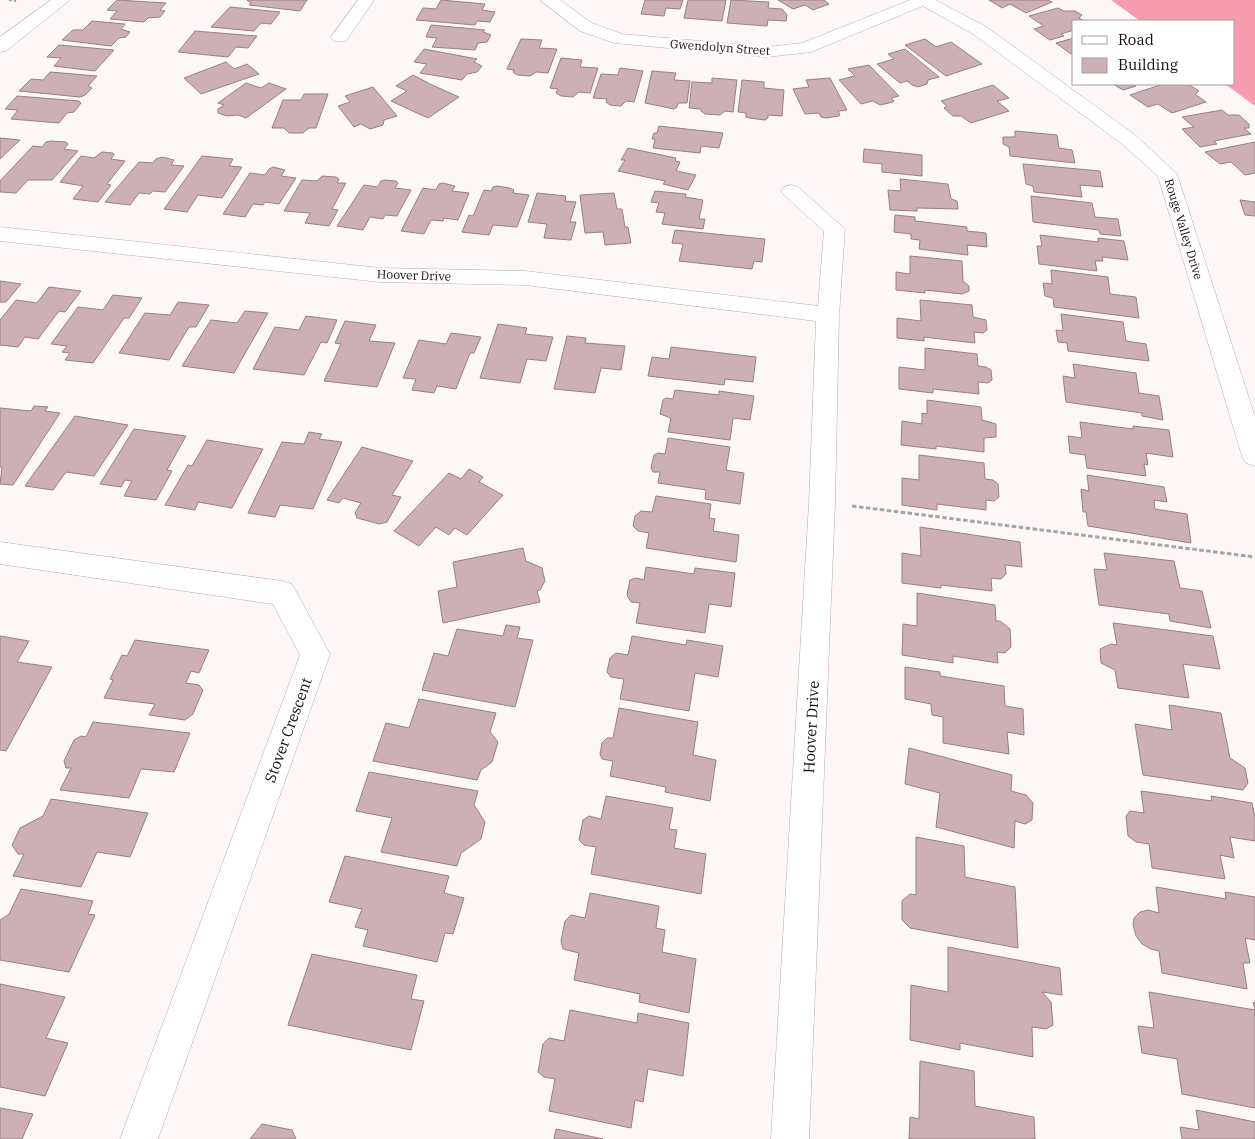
<svg xmlns="http://www.w3.org/2000/svg" width="1255" height="1139" font-family="'IBM Plex Serif',serif">
<rect width="100%" height="100%" fill="#fdf7f8"/>
<path fill="#f69caf" d="M1111,0H1255V106L1225,84H1234V21H1140Z"/>
<g fill="#ccb0b5" stroke="#997f84">
<path d="M117,0L166,3L160,10L165,11L160,17L148,18L144,22L110,19L117,11L107,10Z"/>
<path d="M247,0H307L300,11L249,5L251,3Z"/>
<path d="M441,0L485,4L482,10L495,12L490,22L477,21L475,25L416,20L423,8L436,9Z"/>
<path d="M645,0H683L680,9L666,8L664,16L641,14Z"/>
<path d="M688,0H726L722,21L684,18Z"/>
<path d="M731,0L769,2L768,8L782,9L787,15L786,21L768,20L767,26L727,23Z"/>
<path d="M778,0H824L829,4L813,10L805,5L793,9Z"/>
<path d="M989,0H1047L1052,2L1026,13L1010,4L1002,8Z"/>
<path d="M230,7L280,12L271,24L261,23L254,31L211,27Z"/>
<path d="M1058,8L1064,11H1075L1082,15L1079,18L1084,21H1074V30L1061,34L1064,36L1050,40L1034,29L1044,26L1029,16Z"/>
<path d="M92,21L125,24L121,29L130,32L126,37L119,38L111,46L62,40L73,30H83Z"/>
<path d="M431,25L485,30L483,32L491,35L487,42L478,43L475,50L432,47L437,38L426,37Z"/>
<path d="M195,31L244,35L257,36L248,48L236,47L228,57L178,52Z"/>
<path d="M1074,38V53L1071,54L1056,43Z"/>
<path d="M521,39L542,40L539,48L557,49L548,73L536,72L530,76L517,75L513,72L514,70L507,69Z"/>
<path d="M925,39L936,47L951,42L982,64L946,76L905,45Z"/>
<path d="M59,45L114,50L95,71L54,66L61,58L47,57Z"/>
<path d="M424,49L477,59L474,62L482,66L477,72L467,74L462,80L420,73L427,64L414,62Z"/>
<path d="M905,49L939,77L928,80L927,84L918,87L912,85L907,81L900,83L877,64L894,59L888,54Z"/>
<path d="M561,58L582,60L580,67L598,68L590,93L579,92L573,97L561,96L556,93L558,89L550,88Z"/>
<path d="M226,62L234,69L247,64L259,74L201,94L184,78Z"/>
<path d="M869,65L899,96L891,98L894,101L893,102L880,105L873,101L861,104L839,80L855,76L848,69Z"/>
<path d="M620,68L643,71L634,102L626,101L621,106L610,105L606,102L607,99L593,98L601,74L618,75Z"/>
<path d="M652,71L676,73L674,80L690,81L687,103H678L677,107L674,109L645,103Z"/>
<path d="M50,72L97,76L88,86L92,88L85,95L80,97L19,91L31,79L43,80Z"/>
<path d="M413,75L430,84L459,97L428,118L391,101L407,91L396,86Z"/>
<path d="M712,78L737,80L733,112L725,111L720,115L705,114L701,111V109L689,108L692,82L712,83Z"/>
<path d="M830,78L847,110L838,111L840,115L839,116L826,118L821,117L819,113L805,114L793,89L809,87L806,80Z"/>
<path d="M742,80L764,82V88L784,90L782,116L768,115V118L765,120L749,118L746,117V113L738,112Z"/>
<path d="M246,83L261,88L269,83L286,89L246,118L238,115L227,116L218,113V109L224,105L218,103Z"/>
<path d="M1113,84H1133L1136,86L1123,90Z"/>
<path d="M1163,84H1188L1199,91L1195,94L1206,102L1172,113L1158,104L1148,107L1130,95Z"/>
<path d="M993,85L1009,98L997,101L1009,111L971,123L961,116H953L944,108L947,106L941,101Z"/>
<path d="M373,87L397,116L384,120L383,125L370,129L361,124L354,127L338,106L350,102L345,96Z"/>
<path d="M304,94H328L316,128H309L303,133H289L284,128H272L283,100H301Z"/>
<path d="M17,96L79,101L81,103L74,112L67,113L59,123L11,119L18,110L5,109Z"/>
<path d="M1222,110L1228,115H1239L1249,124V128H1244L1251,134L1214,141L1217,144L1200,147L1182,129L1194,127L1182,117Z"/>
<path d="M659,126L723,133L719,148L701,146L700,153L653,148L655,139H652L654,133H657Z"/>
<path d="M1015,131L1057,135L1059,148L1072,150L1075,163L1010,156L1009,147L1003,144V137H1015Z"/>
<path d="M0,138L20,140L0,159Z"/>
<path d="M51,141L66,142L68,144L64,149L78,151L52,180H28L16,193L0,192V181L33,146L42,147L46,142Z"/>
<path d="M1255,142V173L1245,175L1231,162L1220,164L1205,152Z"/>
<path d="M628,148L676,158L675,161L680,162L676,171L696,175L688,190L663,184L665,181L618,171L625,160H621Z"/>
<path d="M864,149L922,155V176L882,172V164L863,162Z"/>
<path d="M102,152L113,153L114,155L111,159L125,161L107,184L111,185L98,202L73,199L83,186L60,182L81,156L94,158Z"/>
<path d="M202,156L233,159L229,166L242,167L222,198L198,195L187,212L164,209Z"/>
<path d="M162,157L174,160L171,165L184,166L165,192L153,191L150,194L139,193L130,205L105,202L139,162L153,163L156,159Z"/>
<path d="M1023,164L1100,171L1103,187L1080,185L1082,197L1034,192L1033,186L1026,184Z"/>
<path d="M273,167L285,170L281,176L296,178L279,204L265,202L263,205L253,204L245,217L223,214L250,173L265,175L269,169Z"/>
<path d="M322,176L336,177L339,179L337,183H346L332,209L338,210L329,226L305,223L310,213L284,211L302,180L317,181Z"/>
<path d="M900,179L948,184L951,199L957,201L958,209L917,208V211L890,210L888,190L901,191Z"/>
<path d="M385,180L396,181L398,183L395,188L411,190L397,216L385,215L383,219L370,217L363,230L337,226L364,185L378,187L381,181Z"/>
<path d="M443,183L455,186L452,191L469,193L458,220L444,218L443,221L431,220L424,234L401,231L423,188L436,190L439,184Z"/>
<path d="M497,186L510,188L514,190L513,193L529,195L517,227L493,225L489,235L462,232L469,215L473,216L484,190L491,191L493,187Z"/>
<path d="M655,191L686,194L685,197L703,200L699,219H705L703,229L662,224L665,213L656,212L659,203L651,202Z"/>
<path d="M537,193L566,196L565,201L576,202L570,222H576L571,240L544,238L547,224L528,222Z"/>
<path d="M614,193L617,209H622L625,227H628L631,243L605,245L603,232L585,233L580,195Z"/>
<path d="M1031,196L1092,203L1095,217L1118,219L1121,236L1100,234L1099,230L1033,222Z"/>
<path d="M1240,200L1255,202V216L1245,215Z"/>
<path d="M895,215L915,217V221L967,227V231L986,233L987,247L967,245L968,255L919,249L920,240L911,239V234L894,232Z"/>
<path d="M675,230L765,239L762,262L754,261L752,269L679,261L683,244L672,243Z"/>
<path d="M1040,235L1098,242V238L1124,241L1128,260L1102,257L1103,261H1095L1097,271L1039,264L1037,246H1042Z"/>
<path d="M910,256L962,261L963,281L969,286V291L962,294L925,290V293L896,290V272L910,274Z"/>
<path d="M1051,270L1108,277L1110,294L1136,297L1139,318L1054,307L1053,298L1045,296L1043,283L1052,284Z"/>
<path d="M0,281L21,284L6,302H0Z"/>
<path d="M49,287L81,291L65,312L59,311L38,339L25,337L18,347L0,345V320L16,300L37,303Z"/>
<path d="M113,295L142,298L129,318H124L93,363L65,360L70,353L62,352L67,346L51,344L78,307L103,310Z"/>
<path d="M920,300L972,305L973,317L986,320L987,330L983,333L974,332L975,343L924,337V341L897,338V318L921,321Z"/>
<path d="M178,302L209,305L196,327H189L169,360L119,353L145,313L170,315Z"/>
<path d="M245,311L268,313L234,373L182,366L211,320L237,323Z"/>
<path d="M1061,314L1123,322L1126,341L1146,344L1149,361L1068,351L1067,343L1058,342L1056,330L1063,331Z"/>
<path d="M306,316L337,320L327,343L321,342L304,375L253,369L275,327L299,330Z"/>
<path d="M345,321L376,325L369,341L395,343L377,387L324,381L341,344L335,343Z"/>
<path d="M498,324L527,328L525,334L553,337L546,361L527,359L520,383L480,378Z"/>
<path d="M451,333L481,337L474,353H470L456,389L437,386L434,393L412,390L416,379L403,378L419,340L446,344Z"/>
<path d="M567,336L586,338L585,343L625,346L621,370L601,368L595,393L554,389Z"/>
<path d="M671,347L756,357L753,382L725,379L724,385L648,376L652,357L669,359Z"/>
<path d="M925,348L977,354L978,366L986,367L991,370L992,380L988,383L978,382L979,394L933,389V393L899,389V367L925,370Z"/>
<path d="M1073,364L1136,373L1139,393L1159,396L1163,420L1142,416V413L1066,402L1063,376L1075,378Z"/>
<path d="M675,390L719,395V391L754,396L750,420L733,418L730,440L668,432L671,418L660,414L663,400L666,398L673,399Z"/>
<path d="M927,400L981,407L982,420L996,424V437L984,438V452L936,446V449L901,445L902,421L922,424V413L927,414Z"/>
<path d="M34,406L48,407L45,411L60,413L13,485L0,484L2,467H0V408L31,411Z"/>
<path d="M75,416L128,425L94,476L66,472L53,490L25,486Z"/>
<path d="M1080,422L1133,429V426L1169,430L1173,457L1146,453L1148,465L1144,464L1146,476L1087,468L1085,455L1070,453L1068,436L1082,438Z"/>
<path d="M134,429L186,436L167,470L172,471L156,500L124,496L132,481L125,480L121,487L100,484Z"/>
<path d="M309,432L322,434L319,439L342,442L313,509L280,505L275,517L248,513L282,442L304,444Z"/>
<path d="M668,438L730,447L726,470L744,473L740,504L705,499L706,490L658,483L660,472H653L651,468L654,455L658,453L665,454Z"/>
<path d="M207,440L263,449L232,508L198,502L195,510L165,505L188,465L192,466Z"/>
<path d="M362,447L413,461L392,495L401,497L387,522L379,524L357,518L355,513L361,503L343,498L339,503L327,500Z"/>
<path d="M919,455L984,463L985,479L993,480L998,484L999,497L994,501L986,500V510L937,504V510L902,505V478L919,480Z"/>
<path d="M469,469L483,477L479,482L503,495L467,535L455,528L449,535L436,527L419,546L394,531L449,473L461,479Z"/>
<path d="M1087,475L1164,487L1167,502L1154,500L1155,509L1187,514L1191,543L1088,526L1086,512H1083L1081,489L1089,491Z"/>
<path d="M656,496L711,504L709,518L715,519L713,531L739,535L736,562L646,548L649,533L638,531L633,526L635,516L641,511L652,512Z"/>
<path d="M920,527L1020,542L1022,567L1005,565L1006,574L1001,579L991,578L992,591L941,585V588L902,583V553L921,556Z"/>
<path d="M523,548L526,561L542,568L545,581L540,590L537,591L540,602L443,623L438,591L457,587L453,562Z"/>
<path d="M1104,553L1174,561L1180,588L1202,591L1211,628L1170,621L1169,614L1099,605L1094,569L1107,570Z"/>
<path d="M646,567L694,574L695,568L735,573L731,607L709,604L705,633L636,623L640,603L631,602L627,595L630,580L636,578L644,580Z"/>
<path d="M917,593L995,605L996,621H1000L1010,629L1011,647L1005,653L997,652L998,663L953,656V663L902,655L903,624L917,626Z"/>
<path d="M1113,623L1213,636L1220,669L1183,664L1189,698L1118,688L1115,670L1101,663L1100,649L1111,644L1117,645Z"/>
<path d="M506,625L520,627L517,638L533,640L515,707L422,690L434,653L448,656L457,629L503,636Z"/>
<path d="M0,636L29,641L17,662L52,667L6,751L0,750Z"/>
<path d="M632,636L686,645L687,640L723,646L718,677L695,673L689,711L620,699L624,679L611,677L607,672L610,658L616,653L628,655Z"/>
<path d="M135,640L209,650L199,673L191,671L186,683L199,685L203,690L193,714L185,720L149,715L155,704L104,698L113,680L110,679L122,655L127,656Z"/>
<path d="M905,667L940,672V676L1004,686L1005,706L1023,709L1024,735L1007,732L1009,754L943,743V717L932,715L931,704L905,699Z"/>
<path d="M419,699L496,713L490,732L498,742L492,762L481,770L477,780L373,761L386,723L409,728Z"/>
<path d="M1169,705L1221,713L1230,758L1245,768L1248,783L1243,790L1143,775L1135,724L1172,730Z"/>
<path d="M619,708L698,722L693,755L716,760L710,801L665,792L666,787L610,776L613,761L602,759L600,754L602,743L607,738H613Z"/>
<path d="M93,722L190,733L174,772L141,769L129,798L60,790L71,768H66L64,761L74,740L81,736L86,737Z"/>
<path d="M909,748L1012,775L1011,791L1026,795L1033,803L1032,820L1025,824L1015,821L1014,848L936,827L940,793L905,784Z"/>
<path d="M369,772L478,791L474,805L485,822L481,839L461,853L457,866L381,852L392,818L356,811Z"/>
<path d="M1141,791L1212,801L1211,796L1252,803L1255,818V841L1230,837L1234,858L1220,855L1225,879L1152,868L1149,844L1136,842L1128,836L1126,816L1130,811L1144,813Z"/>
<path d="M606,796L673,808L669,829L677,830L674,848L706,854L701,894L591,874L596,847L584,845L579,840L583,820L589,816L601,819Z"/>
<path d="M51,799L148,813L130,857L97,852L81,887L13,876L24,854H18L12,845L20,828L43,816Z"/>
<path d="M916,837L964,846L965,877L1015,887L1018,948L910,928L902,920V901L910,894L916,895Z"/>
<path d="M345,856L449,876L444,893L464,898L453,934L445,933L437,962L363,946L368,930L355,927L362,909L329,902Z"/>
<path d="M1156,887L1226,899L1225,892L1255,897V940L1245,938L1250,963H1243L1247,989L1162,973L1159,951L1151,949L1142,944L1136,936L1133,925L1134,918L1140,912L1148,910L1159,913Z"/>
<path d="M21,889L93,901L88,914L95,915L69,972L0,960V920L9,914Z"/>
<path d="M590,893L659,906L656,928L665,930L662,952L696,959L689,1013L639,1002L640,994L574,980L579,953L563,949L561,941L565,921L571,915L585,918Z"/>
<path d="M948,947L1060,968L1062,995L1042,992L1051,1002L1053,1025L1046,1029L1032,1027L1033,1057L960,1043V1050L910,1040L911,985L948,992Z"/>
<path d="M312,954L417,975L411,999L424,1001L411,1050L288,1025Z"/>
<path d="M0,984L65,997L46,1038L68,1043L45,1096L0,1087Z"/>
<path d="M1149,992L1255,1010L1253,1002L1255,1003V1108L1182,1094L1177,1059L1142,1053L1138,1026L1154,1028Z"/>
<path d="M570,1010L637,1023L638,1013L689,1023L683,1076L648,1069L643,1102L635,1100L631,1128L549,1111L555,1079L544,1077L538,1072L543,1044L549,1038L564,1041Z"/>
<path d="M920,1061L974,1071L975,1106L1034,1117L1035,1139H909L910,1117L919,1119Z"/>
<path d="M0,1108L33,1114L22,1139H0Z"/>
<path d="M1196,1110L1255,1122V1139H1182L1180,1127L1199,1130Z"/>
<path d="M262,1124L292,1130L296,1139H250Z"/>
<path d="M556,1129L603,1139H554Z"/>
</g>
<g fill="none" stroke-linecap="round" stroke-linejoin="round">
<defs>
<g id="minor">
<path d="M51,0H70L6,51L0,52V37Z"/>
<path d="M358,0H374L346,41H334L331,37Z"/>
<path d="M540,0H560L592,23L622,34L766,47L802,43L910,0H935L985,26L1135,135L1177,174L1255,417V466L1246,463L1242,456L1158,176L1121,143L973,34L923,6L811,52L766,57L614,43L580,31Z"/>
<path d="M791,185L798,187L845,229L839,315L835,503L809,1139H771L809,503L816,321L525,285L380,282L0,241V227L380,268L525,271L818,306L824,231L784,195L781,191L784,187Z"/>
<path d="M0,542L282,581L292,584L330,654L158,1139H120L300,655L273,604L0,564Z"/>
</g>
</defs>
<use href="#minor" stroke="#c2a6ab" stroke-width="1"/>
<path stroke="#a9a2a3" stroke-width="2" stroke-dasharray="3 2" stroke-linecap="butt" d="M9,0L16,1"/>
<path stroke="#a9a2a3" stroke-width="3" stroke-dasharray="4.5 2.5" stroke-linecap="butt" d="M852,506L1255,557"/>
<use href="#minor" fill="#fff" fill-rule="evenodd"/>
</g>
<g text-anchor="middle" dominant-baseline="central" stroke-width="5" stroke-linejoin="round" paint-order="stroke">
<g font-size="12" fill="#160c0e" stroke="#fff">
<text transform="translate(720 47) rotate(4)">Gwendolyn Street</text>
<text transform="translate(1184 229) rotate(73)">Rouge Valley Drive</text>
<text transform="translate(414 275) rotate(2)">Hoover Drive</text>
</g>
<g font-size="15" fill="#160c0e" stroke="#fff">
<text transform="translate(811 727) rotate(-87)">Hoover Drive</text>
<text transform="translate(288 730) rotate(-70)">Stover Crescent</text>
</g>
</g>
<rect x="1072" y="20" width="162" height="65" fill="#ffffff" stroke="#a29e9f"/>
<rect x="1082" y="36" width="25" height="8" fill="#ffffff" stroke="#a29e9f"/>
<text x="1118" y="45" font-size="15" fill="#160c0e">Road</text>
<rect x="1082" y="58" width="25" height="15" fill="#ccb0b5" stroke="#a29e9f"/>
<text x="1118" y="70" font-size="15" fill="#160c0e">Building</text>
</svg>
